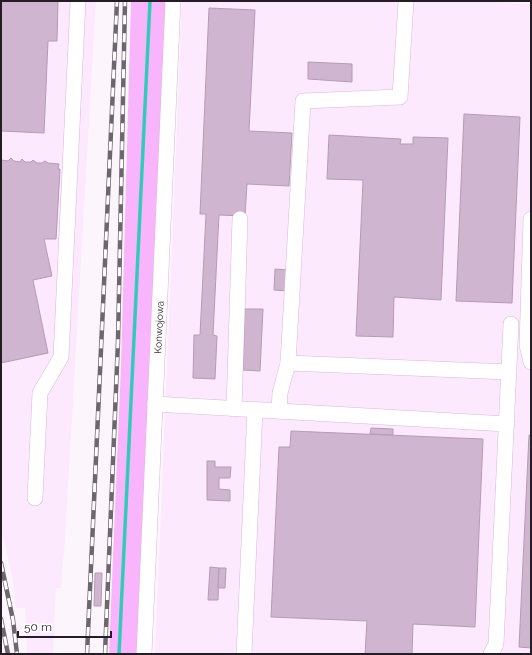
<svg xmlns="http://www.w3.org/2000/svg" width="532" height="655" font-family="Raleway,sans-serif">
<rect width="100%" height="100%" fill="#fcf6fc"/>
<g fill="#fde9fd">
<path d="M1,1H96L65,540L61,588H56L53,654H27L25,608H16L12,575L2,533L1,518Z"/>
<path d="M182,1H467L531,4V654H155Z"/>
</g>
<path fill="#f9b5fc" d="M131,1H167L137,654H109L121,365Z"/>
<g fill="none" stroke-linecap="round" stroke-linejoin="round">
<path stroke="#31cbb8" stroke-width="3.5" d="M119,654L150,1"/>
</g>
<g fill="#cfb5d0" stroke="#b59bb6">
<path d="M1,1H58L57,41H48L44,133L1,131Z"/>
<path d="M209,8L255,10L249,131L292,133L289,186L247,184L245,216L219,215L213,335L217,336L215,379L193,378L194,335H200L206,214H200Z"/>
<path d="M308,62L352,64V82L308,79Z"/>
<path d="M464,114L520,117L512,303L456,301Z"/>
<path d="M329,135L401,139L400,144H413V137L448,138L441,300L394,297L393,337L356,336L363,180L327,179Z"/>
<path d="M11,158L14,161L20,162L22,159L25,162H31L33,160L37,163H42L45,161L48,163L59,164L58,169H60L56,239H44L52,276L33,280L48,353L1,363V160L8,161Z"/>
<path d="M275,269L288,270L287,291L274,290Z"/>
<path d="M245,309H263L260,371L243,370Z"/>
<path d="M371,428L393,429V435L370,434Z"/>
<path d="M291,431L483,439L475,627L413,624L412,654H365L367,621L271,617L279,447H290Z"/>
<path d="M529,435H531V648L519,647Z"/>
<path d="M207,461H215V467H231L230,478H219V489L230,490V501L207,500Z"/>
<path d="M210,567L219,568L218,600H208Z"/>
<path d="M219,568H226L225,588H218Z"/>
<path d="M95,573H102L101,606H94Z"/>
</g>
<g fill="none" stroke-linecap="round" stroke-linejoin="round">
<defs>
<g id="minor">
<path d="M531,219L527,345L531,362"/>
<path d="M288,363L303,101L400,97L406,1"/>
<path d="M155,404L507,424"/>
<path d="M234,409L240,219"/>
<path d="M279,411L280,393L288,363L509,372"/>
<path d="M35,498L40,393L61,357L78,1"/>
<path id="s1" d="M144,654L173,1"/>
<path d="M244,654L255,410"/>
<path d="M491,654L496,644L511,324"/>
</g>
</defs>
<use href="#minor" stroke="#d5bad6" stroke-width="16"/>
<use href="#minor" stroke="#fff" stroke-width="15"/>
<defs>
<g id="rail">
<path d="M1,563L13,620L17,654"/>
<path d="M1,619L8,654"/>
<path d="M87,654L117,1"/>
<path d="M105,654L118,341L125,1"/>
</g>
</defs>
<use href="#rail" stroke="#6e666e" stroke-width="4.5"/>
<use href="#rail" stroke="#fff" stroke-width="3" stroke-dasharray="9" stroke-linecap="butt"/>
</g>
<g text-anchor="middle" dominant-baseline="central" stroke-width="3.5" stroke-linejoin="round" paint-order="stroke">
<g font-size="10" fill="#261c26" stroke="#fff">
<text stroke="none"><textPath href="#s1" startOffset="327">Konwojowa</textPath></text>
</g>
</g>
<rect width="532" height="655" fill="none" stroke="#261c26" stroke-width="4"/>
<path d="M18 631v6h93v-6" fill="none" stroke="#261c26" stroke-width="2"/>
<text x="24" y="631" font-size="12" fill="#261c26" stroke="#ffffff" stroke-width="3" paint-order="stroke">50 m</text>
</svg>
